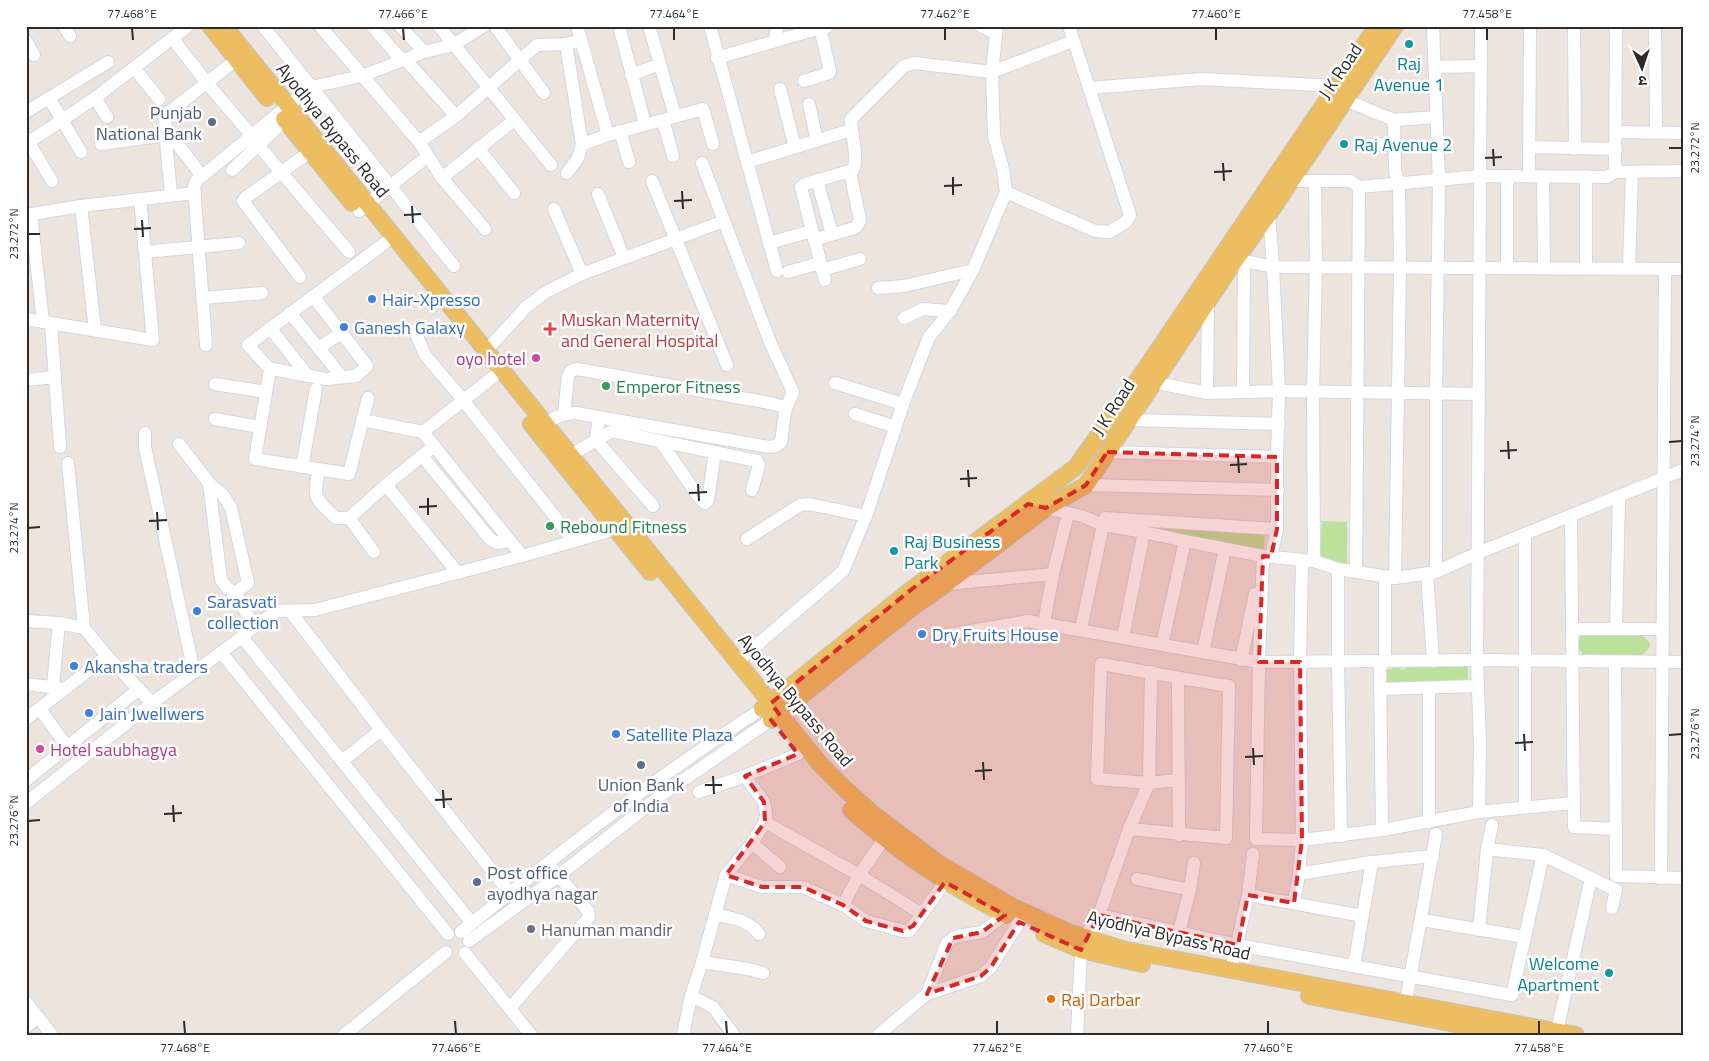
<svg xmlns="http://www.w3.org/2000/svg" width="1709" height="1061" font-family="'Titillium Web','Noto Sans Devanagari',sans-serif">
<rect width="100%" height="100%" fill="#ece4dd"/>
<g fill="#bbe19b">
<path d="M1111,521L1265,532L1264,550Z"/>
<path d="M1322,521L1347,522V565L1320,558Z"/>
<path d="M1580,635L1643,636L1650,643V647L1642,655L1585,656L1578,648Z"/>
<path d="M1468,666V685L1386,683L1387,670L1398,667L1402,670L1408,667Z"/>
</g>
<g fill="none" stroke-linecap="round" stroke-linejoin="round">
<defs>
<g id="minor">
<path d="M64,26L70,36"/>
<path d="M263,26L454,266"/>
<path d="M320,26L419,142L442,178L485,229"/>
<path d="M372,26L398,56"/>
<path d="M400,26L424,52"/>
<path d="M439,26L551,165"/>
<path d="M495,26L544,93"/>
<path d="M577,26L608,135"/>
<path d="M619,26L645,124"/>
<path d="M649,26L675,116"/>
<path d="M710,26L777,271"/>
<path d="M981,26L996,34"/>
<path d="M1433,26L1439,180L1436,394V572"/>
<path d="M1574,26L1575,149"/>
<path d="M1655,26L1656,133"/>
<path d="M172,38L207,83L252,136"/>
<path d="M26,41L34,55"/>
<path d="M775,41L777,26"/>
<path d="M566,44L582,144"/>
<path d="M717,58L820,28"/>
<path d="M405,59L456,116"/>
<path d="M1435,67L1481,66"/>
<path d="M135,69L159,99"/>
<path d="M631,75L660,64"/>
<path d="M804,81L829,73L830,71L820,28L827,27"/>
<path d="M1089,88L1202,79L1335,86L1342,90"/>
<path d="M780,89L795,147"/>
<path d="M49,98L81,152"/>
<path d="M95,98L107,117"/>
<path d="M1345,100L1394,120L1436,117"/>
<path d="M809,104L817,141"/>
<path d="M26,112L108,62"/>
<path d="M663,120L673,156"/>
<path d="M1394,120L1395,171L1399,183L1400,267L1395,578"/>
<path d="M620,131L629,162"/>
<path d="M1616,132L1683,133"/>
<path d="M26,138L52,181"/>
<path d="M29,142L95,98L188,26"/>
<path d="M419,142L456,116L537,45L566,44L581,41"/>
<path d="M101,144L167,135L166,141L171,195"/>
<path d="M258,145L349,252"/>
<path d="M1362,145L1394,144"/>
<path d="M1529,147L1616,149"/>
<path d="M478,148L514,193"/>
<path d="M747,162L851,130"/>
<path d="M702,163L770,342L793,392L785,411"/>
<path d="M232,170L285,120"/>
<path d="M1615,172L1616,26"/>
<path d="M567,173L578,158L582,144L608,135L703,109L713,144"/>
<path d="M202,176L173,138L167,135L164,116L236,60"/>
<path d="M1507,176V268"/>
<path d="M1529,176L1530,26"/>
<path d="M1543,176L1544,268"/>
<path d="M1586,176V268"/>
<path d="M442,178L514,120"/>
<path d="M817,180L832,234"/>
<path d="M652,181L727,365"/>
<path d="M1290,181H1351L1359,187L1481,176L1607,177L1615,172L1683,171"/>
<path d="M1006,192L1095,231L1109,232L1126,222L1130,215L1069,26"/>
<path d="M598,194L624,258"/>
<path d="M81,206L95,330"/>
<path d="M554,209L582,274"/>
<path d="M359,211L428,156"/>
<path d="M31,214L43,322"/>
<path d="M1269,214L1273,267L1279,391L1277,457V529L1271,557"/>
<path d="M26,215L81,206L195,193"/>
<path d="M814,240L854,228L857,226L860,220L850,172"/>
<path d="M769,243L812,231"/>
<path d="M145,252L239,243"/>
<path d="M1236,259L1273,267L1683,269"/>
<path d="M1629,269L1632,172"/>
<path d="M822,270L860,259"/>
<path d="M788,272L820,263"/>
<path d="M300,277L243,201L245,198L310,152"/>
<path d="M825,280L801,187L805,184L853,170C859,158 851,134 851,119L904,66L914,63L992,72L1073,41"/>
<path d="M878,288L904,286L973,270"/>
<path d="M313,296L367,366L356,376L326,379L272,369L268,367L248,345L385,243"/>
<path d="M203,298L262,293"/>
<path d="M290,313L342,377"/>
<path d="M904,318L923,309L950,311"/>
<path d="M26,319L153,340L140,199"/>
<path d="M51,323L60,447"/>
<path d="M270,328L308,376"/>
<path d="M415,331L425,355L463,400L574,541"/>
<path d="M206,345L194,187L196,181L311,87L362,76L424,52L453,45L484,26"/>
<path d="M319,348L341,333"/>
<path d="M486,351L526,307L546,292L582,274L724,221"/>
<path d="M269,375L255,459L349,474L368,398"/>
<path d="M26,380L55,377"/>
<path d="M1153,382L1207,393L1279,391L1479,394"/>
<path d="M835,383L903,404"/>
<path d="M215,384L266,392"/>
<path d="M1243,392L1244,260"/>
<path d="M1207,393L1208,302"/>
<path d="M855,414L896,427"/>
<path d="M599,417L596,440L653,506"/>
<path d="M215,419L260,427"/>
<path d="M362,420L423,432L522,556"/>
<path d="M1129,420L1279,424"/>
<path d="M546,425C555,416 563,414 576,413L769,447L776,446L781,442L785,411L781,406L770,403L577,369L571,371L568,376L564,414"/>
<path d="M423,432L493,377"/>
<path d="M145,433V447L194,672"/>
<path d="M660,441L701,500L705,503L708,500L715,452"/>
<path d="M179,444L209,483L221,580L227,588L235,593L254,626"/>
<path d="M1107,452L1277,457"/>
<path d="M571,455L612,431L757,461L759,465L752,490"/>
<path d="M423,457L490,539L497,543L510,541"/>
<path d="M68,463L84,628"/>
<path d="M302,467L316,389"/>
<path d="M319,470C313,498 314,498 336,518H349L386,485L434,446"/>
<path d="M209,483L223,495L231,508L248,583L235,593"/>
<path d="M386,485L458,573"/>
<path d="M1086,485L1278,490"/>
<path d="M1041,507L1082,516L1103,525L1144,532L1185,541L1263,556L1314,561L1338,569L1395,578L1436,572L1478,553L1683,470"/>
<path d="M1571,516L1574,827L1616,829"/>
<path d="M349,518L374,552"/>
<path d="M1105,518L1277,529"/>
<path d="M747,539L800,505L809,504L866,516"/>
<path d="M1263,556L1259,662L1256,839L1302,840L1382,830L1479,812L1573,803"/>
<path d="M1314,561L1313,392L1316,267L1315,181"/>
<path d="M1338,569V662L1341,836"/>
<path d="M1356,571L1359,187"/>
<path d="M1427,573L1433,661"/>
<path d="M1385,576V662"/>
<path d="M946,584L1053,574"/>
<path d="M290,611L381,730L509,892"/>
<path d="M26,621L59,623L84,628L107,656L152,703"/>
<path d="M1044,623L1053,574L1068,514"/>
<path d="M1081,629L1103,525"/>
<path d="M1572,629H1663"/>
<path d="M1616,629L1619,496"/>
<path d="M242,637L472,923"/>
<path d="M937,637L1028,621L1259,662L1477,660L1683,662"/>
<path d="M1123,637L1144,532"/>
<path d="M1162,645L1185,541"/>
<path d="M221,652L448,934"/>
<path d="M1203,652L1225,549"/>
<path d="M1241,660L1255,594"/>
<path d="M737,662L843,571L866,516L903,404L929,337L950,311L973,270L1006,192L1003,169L994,136L992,72L997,26"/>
<path d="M1380,662L1382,830"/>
<path d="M1615,662L1616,876L1683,878"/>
<path d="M1178,679L1179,835"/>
<path d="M26,684L60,688"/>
<path d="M53,686L59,623"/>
<path d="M1380,689L1478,686"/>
<path d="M40,709L68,748"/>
<path d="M26,719L107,656"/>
<path d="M342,761L381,730"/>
<path d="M26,780L139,689"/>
<path d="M699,792L745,776L798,754"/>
<path d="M26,803L152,703L242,637L254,626L278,611L315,610L522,556L623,527"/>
<path d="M1525,807V535"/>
<path d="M1479,812L1480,745L1477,660L1481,26"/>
<path d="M765,822L859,875L922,914"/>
<path d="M1429,822V688"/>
<path d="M1129,829L1226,838L1229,686C1186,680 1144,671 1101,664L1097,779L1149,783L1178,780"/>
<path d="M752,843L780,867"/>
<path d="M1487,849L1543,855L1616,890L1612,908"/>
<path d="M1299,874L1372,862L1433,856"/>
<path d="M726,875L762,887H803L843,905L866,921L903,931H909L913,926L945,882"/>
<path d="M1661,878L1665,269"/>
<path d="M1137,879L1190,890"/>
<path d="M1248,895L1363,916"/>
<path d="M1294,903L1299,874L1302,840L1300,662L1302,561"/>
<path d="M843,905L859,875L884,839"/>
<path d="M715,914C732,919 748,919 759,934"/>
<path d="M1099,915L1238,945L1512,995L1543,855"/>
<path d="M1422,920L1525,937"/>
<path d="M1479,930L1487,849L1492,825"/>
<path d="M461,932C559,853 657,776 762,709"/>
<path d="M1179,932L1190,890L1194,863"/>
<path d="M469,941L553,880L660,796L771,720"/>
<path d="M465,953L531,1035"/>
<path d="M702,962L748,969L763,973"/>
<path d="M1354,966L1372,862"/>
<path d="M1231,970L1248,895L1253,854"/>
<path d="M927,994L947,943L953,938L958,936L982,932L1005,915"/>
<path d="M691,996L713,1007L734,1035"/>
<path d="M26,1002L52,1035"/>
<path d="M510,1008L589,917L588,911L554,870"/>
<path d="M1404,1012L1436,834"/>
<path d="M26,1027L38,1017"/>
<path d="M1557,1031L1591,878"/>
<path d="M344,1035L446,952"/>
<path d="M683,1035L691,996L702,962L726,875L752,843L765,822L766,813L764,802L745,776"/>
<path d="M878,1035L927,994L981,976L991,967L1019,922"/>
<path d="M1077,1035L1081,950L1085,937L1099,915L1129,829L1149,783L1151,672"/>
</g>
<g id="major">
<path d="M210,26L267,98"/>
<path d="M224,26L820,764L845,789L873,814L938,863L1013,907L1068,932L1126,950L1576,1035"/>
<path d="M284,119L352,203"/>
<path d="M531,424L650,572"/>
<path d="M762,709L912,589L1076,467L1148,365L1377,26"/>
<path d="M771,720L914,606L946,584L1046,508L1086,485L1236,259L1269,214L1395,26"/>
<path d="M851,810C899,853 950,886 1006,915"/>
<path d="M1044,934L1081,950L1142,964"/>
<path d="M1309,996L1513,1035"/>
</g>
</defs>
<use href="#minor" stroke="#d2d7e3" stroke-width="14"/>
<use href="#major" stroke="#c4c4c4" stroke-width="18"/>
<use href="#minor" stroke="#fff" stroke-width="12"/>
<use href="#major" stroke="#edbd61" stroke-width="16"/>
</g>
<path fill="#d62828" fill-opacity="0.2" stroke="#d62828" stroke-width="4" stroke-dasharray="10 6" stroke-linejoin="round" d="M1107,452L1277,457V529L1271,557L1263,556L1259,662H1300L1302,840L1294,903L1248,895L1238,945L1099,915L1081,950L1019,922L991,967L981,976L927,994L953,938L982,932L1005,915L945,882L913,926L903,931L866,921L843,905L803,887H762L726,875L765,822L764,802L745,776L798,754L771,720L779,714L771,703L912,589L1028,504L1046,508L1086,485Z"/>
<path fill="none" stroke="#2b2b2b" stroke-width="2" d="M132,28L133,40M403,28L404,40M674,28V40M945,28V40M1216,28V40M1487,28V40M1669,148H1682M1493,149L1494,166M1485,158L1502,157M1223,163L1224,181M1214,172L1232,171M953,177V195M944,186L962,185M682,191L683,209M674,201L692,200M412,206L413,223M404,215L421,214M142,220L143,237M134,229L151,228M28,234H40M1508,441L1509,459M1669,442L1682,441M1500,451L1517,450M1238,456L1239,473M1230,465L1247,464M968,470L969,487M960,479L977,478M698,484L699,501M689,493L707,492M428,498V515M419,507L437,506M157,512L158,530M149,521L167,520M28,528L40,527M1524,734L1525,751M1669,735L1682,734M1515,743L1533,742M1253,748L1254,765M1245,757L1263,756M983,762L984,780M975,771L992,770M713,776L714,794M705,785H722M443,790L444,808M435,800L452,799M173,805L174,822M164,814L182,813M28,821L40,820M184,1021L185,1034M455,1021L456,1034M726,1021L727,1034M997,1021V1034M1268,1021V1034M1539,1021V1034"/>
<g fill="#0f9aa8" stroke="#fff" stroke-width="2">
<circle cx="1409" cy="44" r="5"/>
<circle cx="1344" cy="144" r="5"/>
<circle cx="894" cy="551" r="5"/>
<circle cx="1609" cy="973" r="5"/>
</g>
<g fill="#5c6f8a" stroke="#fff" stroke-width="2">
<circle cx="212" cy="122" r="5"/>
<circle cx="641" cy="765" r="5"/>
<circle cx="477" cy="882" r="5"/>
</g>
<g fill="#3f7fe0" stroke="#fff" stroke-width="2">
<circle cx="372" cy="299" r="5"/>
<circle cx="344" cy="327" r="5"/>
<circle cx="197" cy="611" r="5"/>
<circle cx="922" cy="634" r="5"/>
<circle cx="74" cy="666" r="5"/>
<circle cx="89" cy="713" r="5"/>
<circle cx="616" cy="734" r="5"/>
</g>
<path fill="#e0444e" stroke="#fff" stroke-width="2" d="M547.5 321.5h5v5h5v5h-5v5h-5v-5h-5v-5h5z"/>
<g fill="#d1479c" stroke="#fff" stroke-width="2">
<circle cx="536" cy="358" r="5"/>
<circle cx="40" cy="749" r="5"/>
</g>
<g fill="#2e9e5b" stroke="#fff" stroke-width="2">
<circle cx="606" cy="386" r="5"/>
<circle cx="550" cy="526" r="5"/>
</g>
<circle fill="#6b7280" stroke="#fff" stroke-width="2" cx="531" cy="929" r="5"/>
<circle fill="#e8710a" stroke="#fff" stroke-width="2" cx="1051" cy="999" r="5"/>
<g text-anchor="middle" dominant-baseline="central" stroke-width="5" stroke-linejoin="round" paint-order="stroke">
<g font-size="18" fill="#0d838f" stroke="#fff" text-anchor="start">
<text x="1409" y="63" text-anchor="middle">Raj<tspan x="1409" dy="21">Avenue 1</tspan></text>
<text x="1354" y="144">Raj Avenue 2</text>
<text x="904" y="541">Raj Business<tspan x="904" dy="21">Park</tspan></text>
<text x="1599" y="963" text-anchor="end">Welcome<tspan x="1599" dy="21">Apartment</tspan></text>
</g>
<g font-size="18" fill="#2b2b2b" stroke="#fff">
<text transform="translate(1340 71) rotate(-56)">J K Road</text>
<text transform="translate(333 130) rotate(51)">Ayodhya Bypass Road</text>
<text transform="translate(1113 407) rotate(-57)">J K Road</text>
<text transform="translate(796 700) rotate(50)">Ayodhya Bypass Road</text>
<text transform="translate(1169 935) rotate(13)">Ayodhya Bypass Road</text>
</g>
<g font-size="18" fill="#4e5e75" stroke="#fff" text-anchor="end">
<text x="202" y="112">Punjab<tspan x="202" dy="21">National Bank</tspan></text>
<text x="641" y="784" text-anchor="middle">Union Bank<tspan x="641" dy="21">of India</tspan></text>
<text x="487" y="872" text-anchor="start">Post office<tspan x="487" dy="21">ayodhya nagar</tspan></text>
</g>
<g font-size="18" fill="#366cbe" stroke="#fff" text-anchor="start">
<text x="382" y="299">Hair-Xpresso</text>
<text x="354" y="327">Ganesh Galaxy</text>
<text x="207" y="601">Sarasvati<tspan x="207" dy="21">collection</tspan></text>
<text x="932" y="634">Dry Fruits House</text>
<text x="84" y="666">Akansha traders</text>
<text x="99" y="713">Jain Jwellwers</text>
<text x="626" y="734">Satellite Plaza</text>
</g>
<g font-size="18" fill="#be3a42" stroke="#fff" text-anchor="start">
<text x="561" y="319">Muskan Maternity<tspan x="561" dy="21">and General Hospital</tspan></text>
</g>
<g font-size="18" fill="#b23c85" stroke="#fff" text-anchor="end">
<text x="526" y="358">oyo hotel</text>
<text x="50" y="749" text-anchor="start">Hotel saubhagya</text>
</g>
<g font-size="18" fill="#27864d" stroke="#fff" text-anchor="start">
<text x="616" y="386">Emperor Fitness</text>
<text x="560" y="526">Rebound Fitness</text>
</g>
<g font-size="18" fill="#5b616d" stroke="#fff" text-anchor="start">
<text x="541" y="929">Hanuman mandir</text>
</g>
<g font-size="18" fill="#c56008" stroke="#fff" text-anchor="start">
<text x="1061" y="999">Raj Darbar</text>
</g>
</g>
<rect width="1709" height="1061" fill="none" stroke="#ffffff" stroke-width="55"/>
<g transform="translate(1642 68) rotate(177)" stroke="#ffffff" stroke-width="4" paint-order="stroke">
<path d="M0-4L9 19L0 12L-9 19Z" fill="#2b2b2b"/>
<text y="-8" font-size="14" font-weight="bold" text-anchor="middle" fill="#2b2b2b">उ</text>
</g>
<rect x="28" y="28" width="1654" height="1006" fill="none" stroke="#2b2b2b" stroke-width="2"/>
<g font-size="12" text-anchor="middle" fill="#2b2b2b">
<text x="132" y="18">77.468°E</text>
<text x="403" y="18">77.466°E</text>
<text x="674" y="18">77.464°E</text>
<text x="945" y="18">77.462°E</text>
<text x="1216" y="18">77.460°E</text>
<text x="1487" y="18">77.458°E</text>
<text transform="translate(1695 148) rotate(-90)" y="4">23.272°N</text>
<text transform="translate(14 234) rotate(-90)" y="4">23.272°N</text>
<text transform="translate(1695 441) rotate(-90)" y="4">23.274°N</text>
<text transform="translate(14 528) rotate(-90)" y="4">23.274°N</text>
<text transform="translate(1695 734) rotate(-90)" y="4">23.276°N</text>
<text transform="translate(14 821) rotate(-90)" y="4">23.276°N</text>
<text x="185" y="1052">77.468°E</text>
<text x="456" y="1052">77.466°E</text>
<text x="727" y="1052">77.464°E</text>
<text x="997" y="1052">77.462°E</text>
<text x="1268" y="1052">77.460°E</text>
<text x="1539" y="1052">77.458°E</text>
</g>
</svg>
